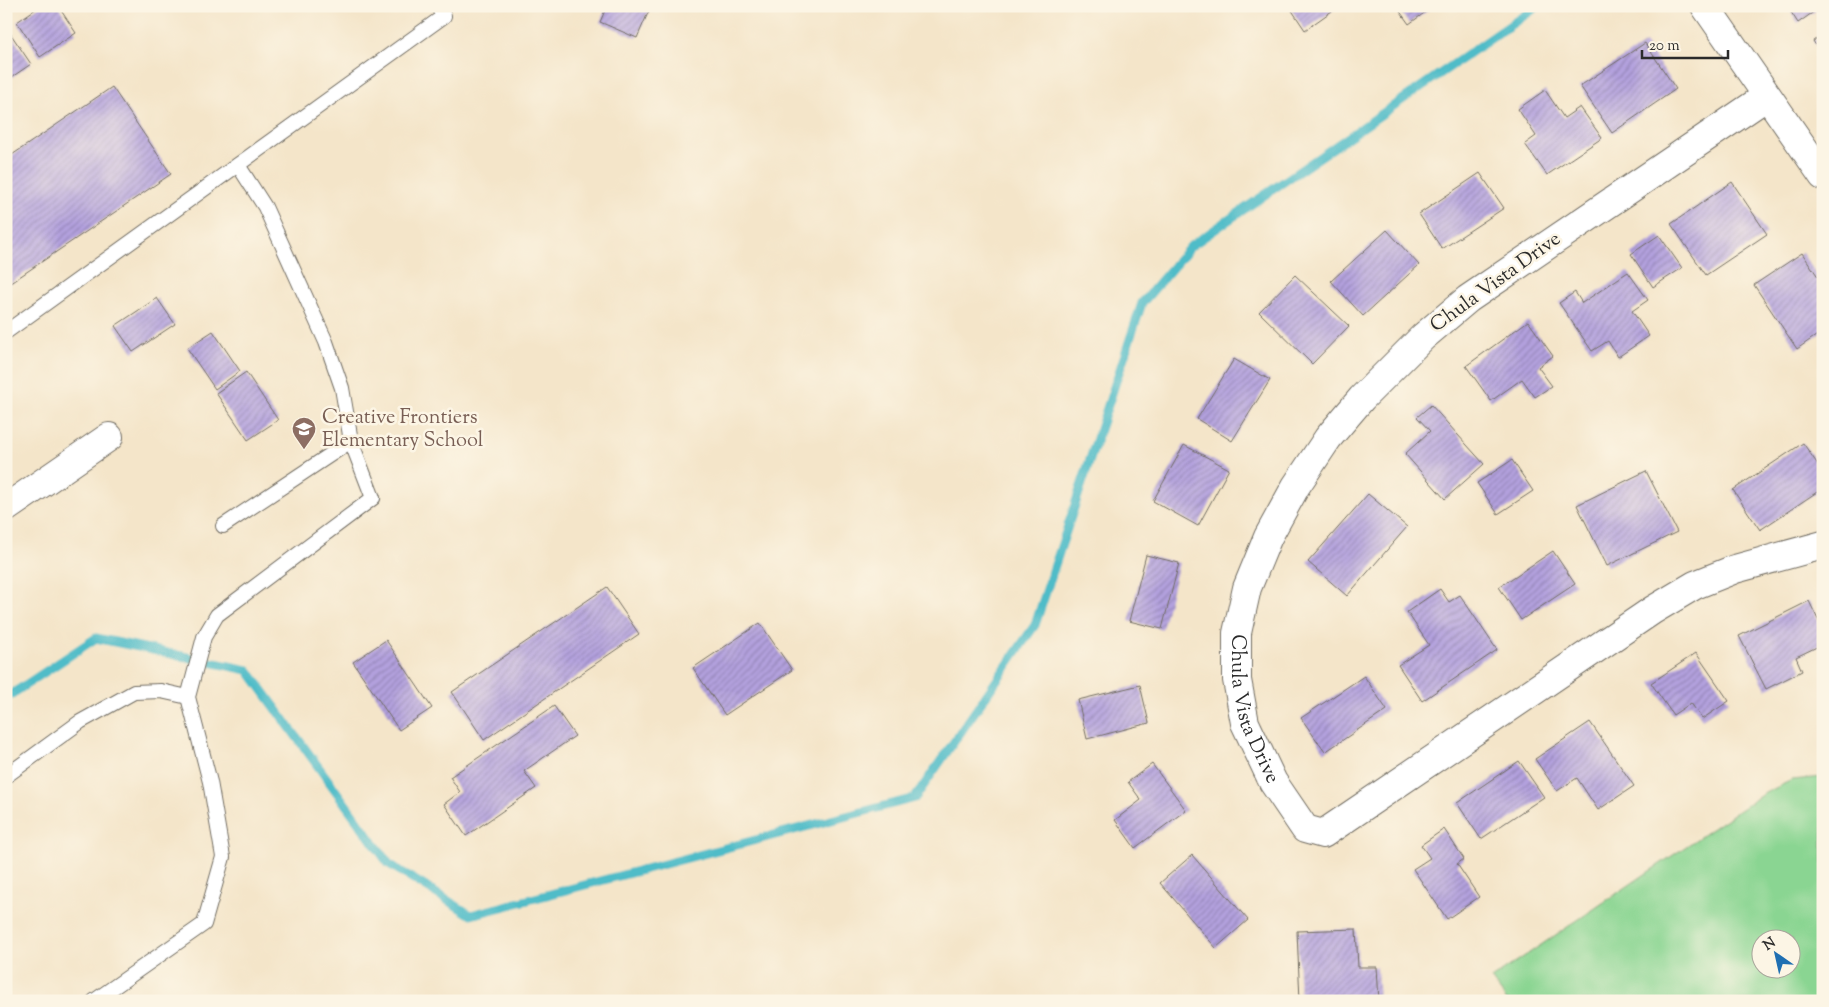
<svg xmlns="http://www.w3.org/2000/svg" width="1829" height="1007" font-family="'Sorts Mill Goudy',serif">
<defs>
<pattern id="building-hatch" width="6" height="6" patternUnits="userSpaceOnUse" patternTransform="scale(1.25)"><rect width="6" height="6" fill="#b3a1de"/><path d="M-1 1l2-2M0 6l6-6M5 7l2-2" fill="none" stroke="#9283b4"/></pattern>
</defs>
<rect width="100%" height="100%" fill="#fcf5e5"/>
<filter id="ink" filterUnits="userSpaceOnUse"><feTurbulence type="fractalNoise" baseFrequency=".02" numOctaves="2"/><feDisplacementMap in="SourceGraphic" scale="10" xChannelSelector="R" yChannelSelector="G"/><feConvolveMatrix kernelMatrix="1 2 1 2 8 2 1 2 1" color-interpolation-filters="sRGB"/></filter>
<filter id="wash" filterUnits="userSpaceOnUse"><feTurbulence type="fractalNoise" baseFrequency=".0096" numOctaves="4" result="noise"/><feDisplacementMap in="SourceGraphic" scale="20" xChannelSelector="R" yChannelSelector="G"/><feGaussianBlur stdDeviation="1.12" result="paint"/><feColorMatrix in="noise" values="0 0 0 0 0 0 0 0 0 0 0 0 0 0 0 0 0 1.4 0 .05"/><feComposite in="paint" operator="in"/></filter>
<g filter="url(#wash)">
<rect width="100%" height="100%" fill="#f4e5c9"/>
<path fill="#8ad592" stroke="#5a805e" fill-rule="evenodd" d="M1823,777V1001H1507L1491,979L1763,794L1792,780ZM1762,940H1792V970H1762Z"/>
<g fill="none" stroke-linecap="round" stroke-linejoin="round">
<path stroke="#4fbcc8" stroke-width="9" d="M6,698L96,638L248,670L389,864L471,915L915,798L1035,625L1142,303L1191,246L1538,6"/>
</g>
<g id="blocks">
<g fill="url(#building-hatch)">
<path d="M40,6H58L76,33L40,57L17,22Z"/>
<path d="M607,6H651L637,38L600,22Z"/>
<path d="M1289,6H1339L1305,30Z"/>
<path d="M1396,6H1434L1409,24Z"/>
<path d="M1787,6H1822L1798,23Z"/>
<path d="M6,27L31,64L6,81Z"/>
<path d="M1823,35V56L1813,41Z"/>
<path d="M1645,43L1676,89L1612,133L1580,86Z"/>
<path d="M112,87L171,174L6,286V159Z"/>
<path d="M1545,90L1564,118L1580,107L1602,138L1547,175L1525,144L1536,136L1518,109Z"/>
<path d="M1480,173L1504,208L1442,249L1419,214Z"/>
<path d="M1732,182L1767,234L1706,275L1671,224Z"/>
<path d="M1387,230L1419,265L1363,316L1331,281Z"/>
<path d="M1659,235L1682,268L1653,287L1631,254Z"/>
<path d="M1802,253L1823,284V331L1797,349L1754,285Z"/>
<path d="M1628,272L1648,300L1632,311L1649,336L1618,357L1608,341L1592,351L1559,303L1575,292L1582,303Z"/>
<path d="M1295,275L1349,326L1312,364L1259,312Z"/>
<path d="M157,298L175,324L133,352L115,326Z"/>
<path d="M1528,321L1553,356L1538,367L1552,386L1535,397L1522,379L1491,401L1466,366Z"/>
<path d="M213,331L240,371L215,389L187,348Z"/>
<path d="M1234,359L1270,380L1232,441L1197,419Z"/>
<path d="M246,372L278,420L248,440L216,393Z"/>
<path d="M1431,405L1484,464L1445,499L1405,454L1430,431L1417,417Z"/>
<path d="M1803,443L1823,472V488L1760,530L1733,490Z"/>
<path d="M1184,445L1229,469L1198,526L1153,501Z"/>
<path d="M1512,460L1533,491L1498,514L1477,483Z"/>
<path d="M1646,471L1677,532L1607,566L1577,505Z"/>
<path d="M1368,494L1407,527L1347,596L1308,562Z"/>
<path d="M1553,551L1575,584L1521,620L1499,587Z"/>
<path d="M1146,555L1179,563L1162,629L1129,621Z"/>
<path d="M607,587L639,634L484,740L452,692Z"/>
<path d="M1440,589L1449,602L1460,595L1497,650L1422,701L1398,665L1429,645L1407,612Z"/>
<path d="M1809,601L1823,630V644L1796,657L1802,671L1766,689L1739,636Z"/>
<path d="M760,623L792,670L725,715L693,668Z"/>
<path d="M386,640L432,708L399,730L353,662Z"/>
<path d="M1696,653L1729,701L1702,719L1691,703L1673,715L1651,683Z"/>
<path d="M1364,676L1387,710L1325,752L1301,718Z"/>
<path d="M1140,685L1149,723L1087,739L1078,700Z"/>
<path d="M554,706L575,736L524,771L536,788L466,836L444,804L460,792L450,777Z"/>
<path d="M1590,722L1634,786L1598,810L1577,778L1557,791L1535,759Z"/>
<path d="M1519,761L1544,797L1481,839L1457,803Z"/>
<path d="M1152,764L1186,810L1135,848L1115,820L1141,800L1128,782Z"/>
<path d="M1444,829L1464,859L1457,864L1479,897L1447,919L1413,869L1430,858L1421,845Z"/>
<path d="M1192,855L1248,920L1216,948L1160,883Z"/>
<path d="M1356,929L1358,967H1377L1379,1001H1300L1297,931Z"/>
</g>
</g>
</g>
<g filter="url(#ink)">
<use href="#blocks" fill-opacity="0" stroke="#716c62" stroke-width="1"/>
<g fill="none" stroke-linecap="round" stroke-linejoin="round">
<defs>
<g id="lane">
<path d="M6,332L444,16L437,6"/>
<path d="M223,526L351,441"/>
<path d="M6,776L80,722L134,692L161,691L188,697"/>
<path d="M94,1001L204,924L223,857L210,782L188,697L204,637L217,615L373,498L351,441L342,388L326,342L265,207L238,165"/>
</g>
<g id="street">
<path id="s1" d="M1767,96L1468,299L1423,337L1362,398L1328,438L1296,486L1268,537L1247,588L1237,633V680L1245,723L1273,782L1305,829L1323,834L1653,610L1695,585L1735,569L1823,545"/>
<path d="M6,508L109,437"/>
</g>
<path id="secondary" d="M1705,6L1823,176"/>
</defs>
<use href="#lane" stroke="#716c62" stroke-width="16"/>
<use href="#street" stroke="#716c62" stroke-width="30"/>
<use href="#secondary" stroke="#716c62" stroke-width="30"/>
<use href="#lane" stroke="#fff" stroke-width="14"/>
<use href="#street" stroke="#fff" stroke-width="28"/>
<use href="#secondary" stroke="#fff" stroke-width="28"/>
</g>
</g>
<defs>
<symbol id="school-pin" viewBox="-11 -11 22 30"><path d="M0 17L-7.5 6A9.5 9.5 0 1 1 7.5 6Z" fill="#8d6e63" stroke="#fcf5e5"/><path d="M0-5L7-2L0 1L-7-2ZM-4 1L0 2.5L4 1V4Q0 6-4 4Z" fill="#fff"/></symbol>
</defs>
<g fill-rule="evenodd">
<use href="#school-pin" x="290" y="415" width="28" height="38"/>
</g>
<g text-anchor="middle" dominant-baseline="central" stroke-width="5" stroke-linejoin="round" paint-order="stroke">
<g font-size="20" fill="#2b2b2b" stroke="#fcf5e5">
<text transform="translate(1496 283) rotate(-36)">Chula Vista Drive</text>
<text stroke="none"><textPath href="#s1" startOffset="855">Chula Vista Drive</textPath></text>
</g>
<g font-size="20" fill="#785e54" stroke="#fcf5e5" text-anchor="start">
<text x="322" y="418">Creative Frontiers<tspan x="322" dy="23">Elementary School</tspan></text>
</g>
</g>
<rect width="1829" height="1007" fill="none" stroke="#fcf5e5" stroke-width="25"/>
<g transform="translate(1776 954) rotate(326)"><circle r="24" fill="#fcf5e5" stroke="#a8a49b"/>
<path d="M0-4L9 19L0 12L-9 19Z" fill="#1f6fb2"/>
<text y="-8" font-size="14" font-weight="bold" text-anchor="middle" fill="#2b2b2b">N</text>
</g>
<path d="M1642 50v8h86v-8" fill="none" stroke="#2b2b2b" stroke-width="2.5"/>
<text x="1649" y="50" font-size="15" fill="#2b2b2b" stroke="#fcf5e5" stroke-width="4" paint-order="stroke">20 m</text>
</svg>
